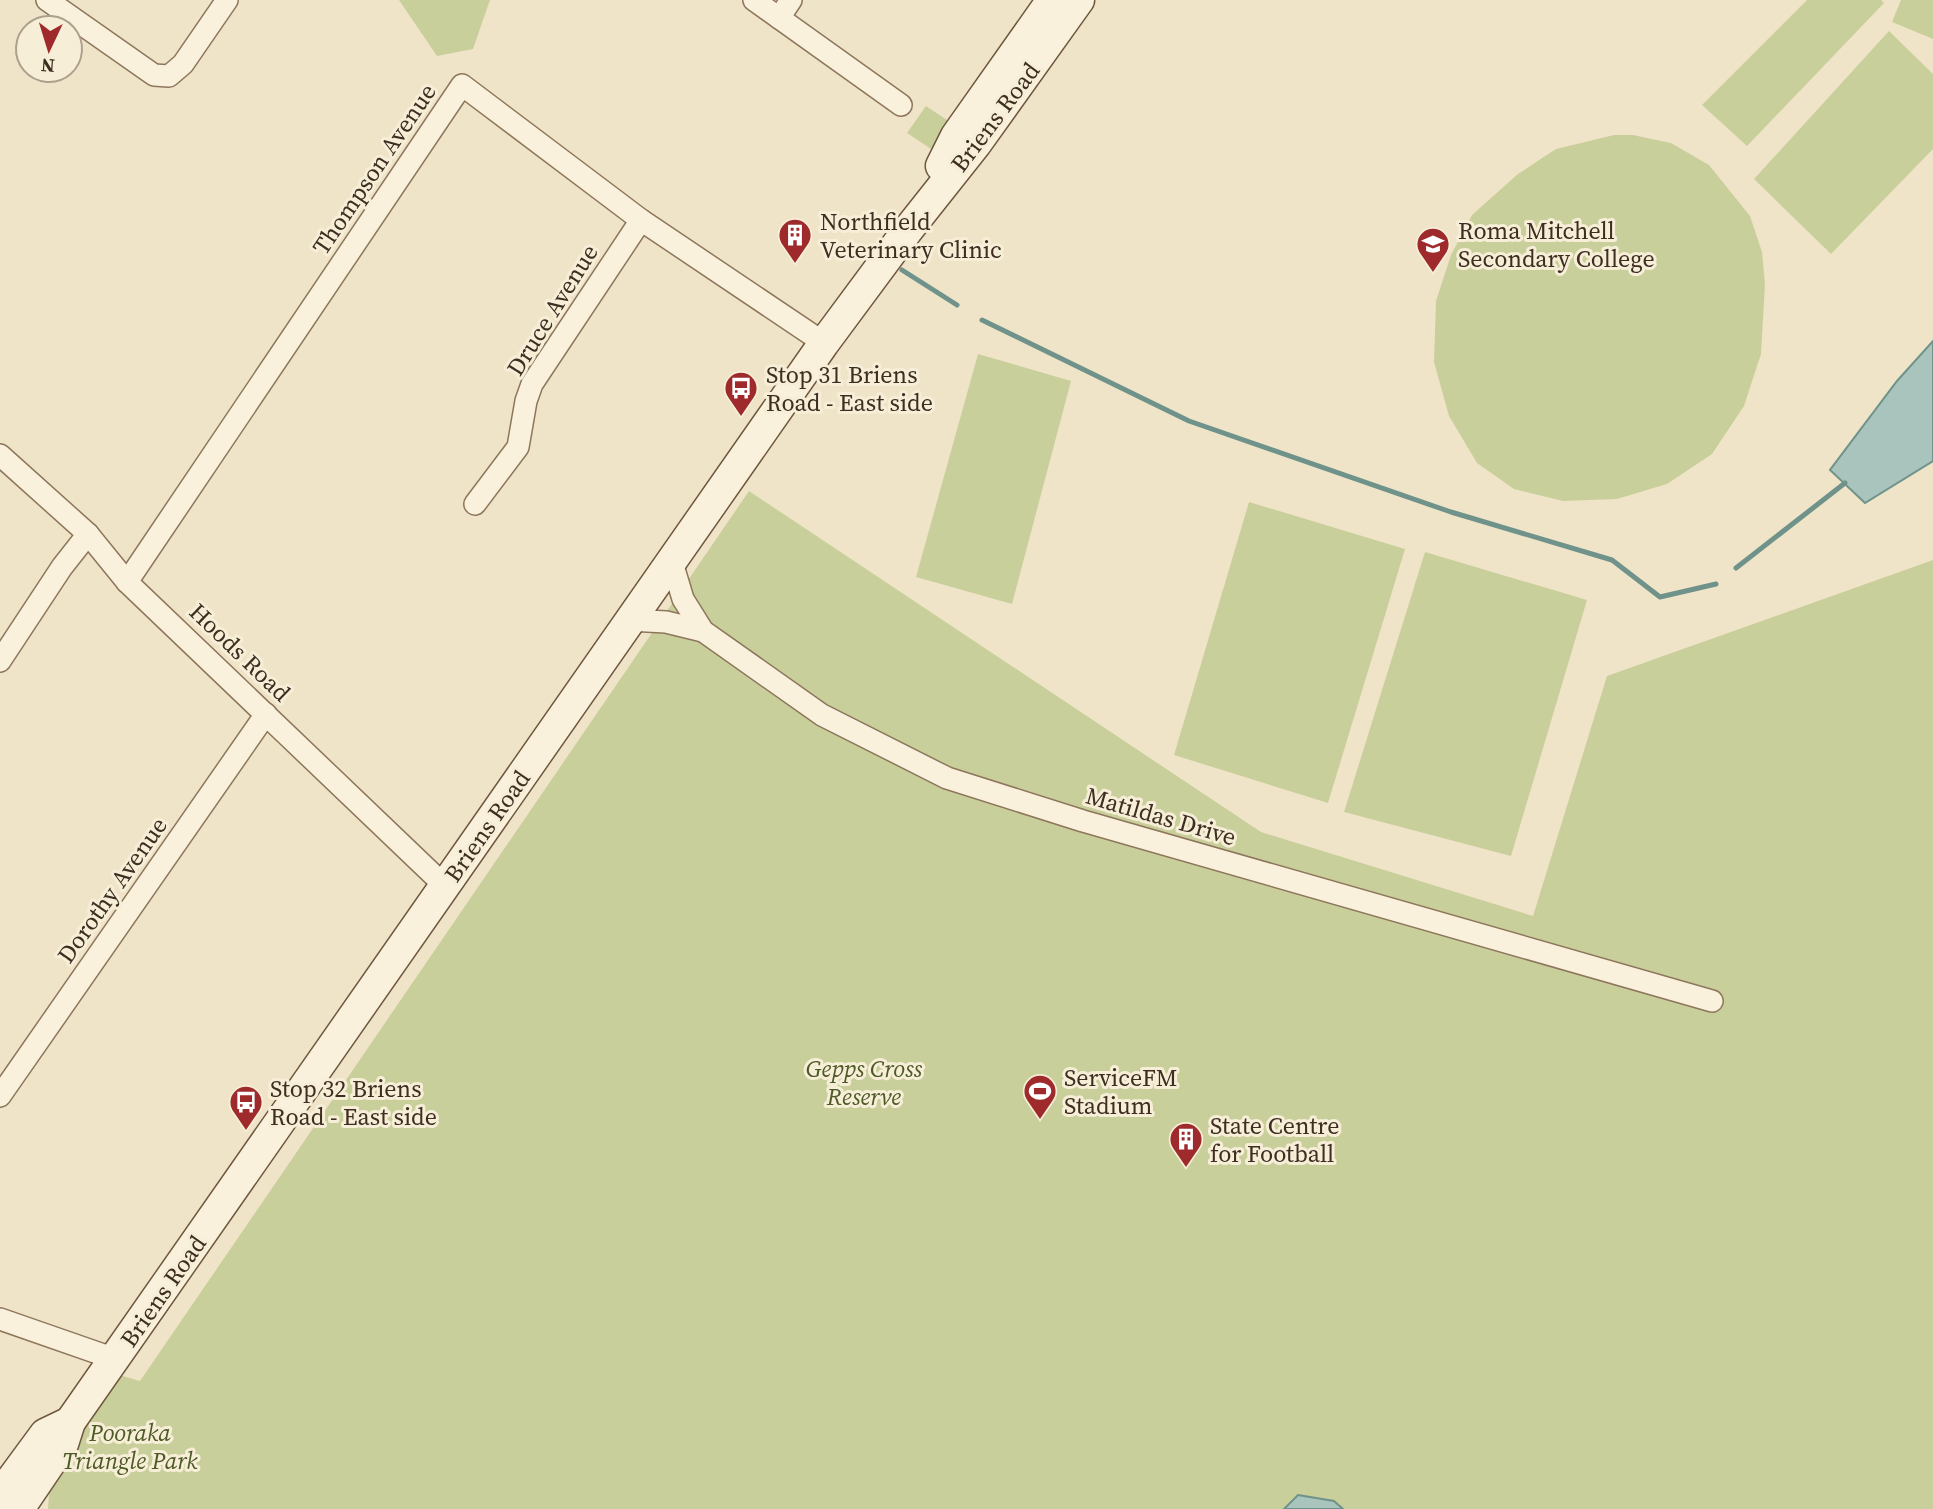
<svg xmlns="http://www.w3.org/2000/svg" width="1933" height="1509" font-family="'Source Serif 4',serif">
<rect width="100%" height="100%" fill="#f0e4c8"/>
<g fill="#c9cf9b">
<path d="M399,0H490L473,49L437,56Z"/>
<path d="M1807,0H1881L1884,3L1747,146L1702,105Z"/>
<path d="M1901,0H1933V39L1892,22Z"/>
<path d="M1889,31L1933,74V149L1831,254L1754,179Z"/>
<path d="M926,106L950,122L931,149L907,133Z"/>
<path d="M1614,135H1633L1671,143L1709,165L1750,216L1762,252L1765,284L1761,354L1744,406L1712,454L1667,484L1617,499L1563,501L1514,489L1477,463L1449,416L1434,362L1436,301L1451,255L1472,215L1518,174L1556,149Z"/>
<path d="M978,354L1071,381L1012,604L916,577Z"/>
<path d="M749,491L1261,832L1533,916L1607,676L1933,560V1509H48L51,1462L102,1370L140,1381Z"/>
<path d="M1249,502L1405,549L1328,803L1174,755Z"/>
<path d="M1425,552L1587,600L1511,856L1344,812Z"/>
</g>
<g fill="#a9c4bc" stroke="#6f938a" stroke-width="2">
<path d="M1933,341V461L1865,503L1830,470L1897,381Z"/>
<path d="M1298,1495L1334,1501L1343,1509H1284Z"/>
</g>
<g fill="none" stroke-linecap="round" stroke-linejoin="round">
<g stroke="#6f938a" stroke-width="5">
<path d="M902,270L957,305"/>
<path d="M982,320L1189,421L1451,512L1612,560L1660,597L1716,584"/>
<path d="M1736,568L1845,483"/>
</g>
<defs>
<g id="street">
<path d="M47,0L154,75L169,76L183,64L227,0"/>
<path d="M754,0L901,105"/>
<path d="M779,18L791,0"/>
<path d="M0,455L88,534L127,582L445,886"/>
<path d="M475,504L518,447L526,401L532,384L641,220"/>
<path d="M671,559L683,599L703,631L822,715L947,778L1083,821L1712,1001"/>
<path d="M127,582L462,85L641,220L824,343"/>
<path d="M629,620L666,622L703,631"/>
<path d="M0,661L62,567L88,534"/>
<path d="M0,1096L266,714"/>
<path d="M0,1319L115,1359"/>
</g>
<g id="secondary">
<path d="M941,166L956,136L1052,0"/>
<path d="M0,1495L45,1434L70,1422"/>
<path d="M19,1509L63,1444L70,1422L824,343L907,231L976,144L1079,0"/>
</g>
</defs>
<use href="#street" stroke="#8d765c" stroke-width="24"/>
<use href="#secondary" stroke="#6f573f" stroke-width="33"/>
<use href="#street" stroke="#faf1dc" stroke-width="21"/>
<use href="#secondary" stroke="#faf1dc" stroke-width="30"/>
</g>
<defs>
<symbol id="building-pin" viewBox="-11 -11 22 30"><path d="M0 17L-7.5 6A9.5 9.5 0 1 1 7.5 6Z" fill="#9e2a2b" stroke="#f7eed8"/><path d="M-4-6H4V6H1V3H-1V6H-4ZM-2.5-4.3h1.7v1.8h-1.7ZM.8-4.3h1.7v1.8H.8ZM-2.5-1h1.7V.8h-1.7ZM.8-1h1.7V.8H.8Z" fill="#fff"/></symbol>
<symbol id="school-pin" viewBox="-11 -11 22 30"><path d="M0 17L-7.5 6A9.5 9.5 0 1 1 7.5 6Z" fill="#9e2a2b" stroke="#f7eed8"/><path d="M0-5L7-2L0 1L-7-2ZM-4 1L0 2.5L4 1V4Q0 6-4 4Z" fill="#fff"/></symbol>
<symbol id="bus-pin" viewBox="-11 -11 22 30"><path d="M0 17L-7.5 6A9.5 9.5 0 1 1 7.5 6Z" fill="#9e2a2b" stroke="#f7eed8"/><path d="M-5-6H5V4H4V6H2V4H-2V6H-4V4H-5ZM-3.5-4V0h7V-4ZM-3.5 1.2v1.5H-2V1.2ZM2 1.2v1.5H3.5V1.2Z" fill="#fff"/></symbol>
<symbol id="stadium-pin" viewBox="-11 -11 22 30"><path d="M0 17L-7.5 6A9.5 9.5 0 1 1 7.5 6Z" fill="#9e2a2b" stroke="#f7eed8"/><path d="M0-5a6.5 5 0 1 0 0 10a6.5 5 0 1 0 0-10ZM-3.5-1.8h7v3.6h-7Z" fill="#fff"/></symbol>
</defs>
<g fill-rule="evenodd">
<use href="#building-pin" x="776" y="216" width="38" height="52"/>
<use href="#school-pin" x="1414" y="225" width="38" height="52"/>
<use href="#bus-pin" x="722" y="369" width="38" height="52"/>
<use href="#stadium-pin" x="1021" y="1072" width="38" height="52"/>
<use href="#bus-pin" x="227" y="1083" width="38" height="52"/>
<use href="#building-pin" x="1167" y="1120" width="38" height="52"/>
</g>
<g text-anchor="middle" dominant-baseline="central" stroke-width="6" stroke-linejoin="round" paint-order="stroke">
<g font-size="24" fill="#3d2e20" stroke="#f7eed8">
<text transform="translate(995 117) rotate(-53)">Briens Road</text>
<text transform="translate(374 169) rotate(-56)">Thompson Avenue</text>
<text transform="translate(552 310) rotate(-58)">Druce Avenue</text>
<text transform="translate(240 652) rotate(44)">Hoods Road</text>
<text transform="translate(1161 816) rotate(16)">Matildas Drive</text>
<text transform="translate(487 826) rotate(-55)">Briens Road</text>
<text transform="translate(112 890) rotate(-55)">Dorothy Avenue</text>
<text transform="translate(163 1291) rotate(-55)">Briens Road</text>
</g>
<g font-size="24" fill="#3d2e20" stroke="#f7eed8" text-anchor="start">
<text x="820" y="221">Northfield<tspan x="820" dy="28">Veterinary Clinic</tspan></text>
<text x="1458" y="230">Roma Mitchell<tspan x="1458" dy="28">Secondary College</tspan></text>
<text x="766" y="374">Stop 31 Briens<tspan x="766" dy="28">Road - East side</tspan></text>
<text x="1064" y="1077">ServiceFM<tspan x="1064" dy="28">Stadium</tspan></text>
<text x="270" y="1088">Stop 32 Briens<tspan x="270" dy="28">Road - East side</tspan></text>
<text x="1210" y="1125">State Centre<tspan x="1210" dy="28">for Football</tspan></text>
</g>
<g font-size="24" font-style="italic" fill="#4d5a26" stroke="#f7eed8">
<text x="864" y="1068">Gepps Cross<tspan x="864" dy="28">Reserve</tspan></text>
<text x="130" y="1432">Pooraka<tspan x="130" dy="28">Triangle Park</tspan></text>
</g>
</g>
<g transform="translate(49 49) rotate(184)"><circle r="33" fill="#f7eed8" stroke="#ada18e" stroke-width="2"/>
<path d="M0-5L12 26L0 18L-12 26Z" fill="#9e2a2b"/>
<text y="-10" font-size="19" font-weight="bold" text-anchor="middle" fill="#3d2e20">N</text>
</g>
</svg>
